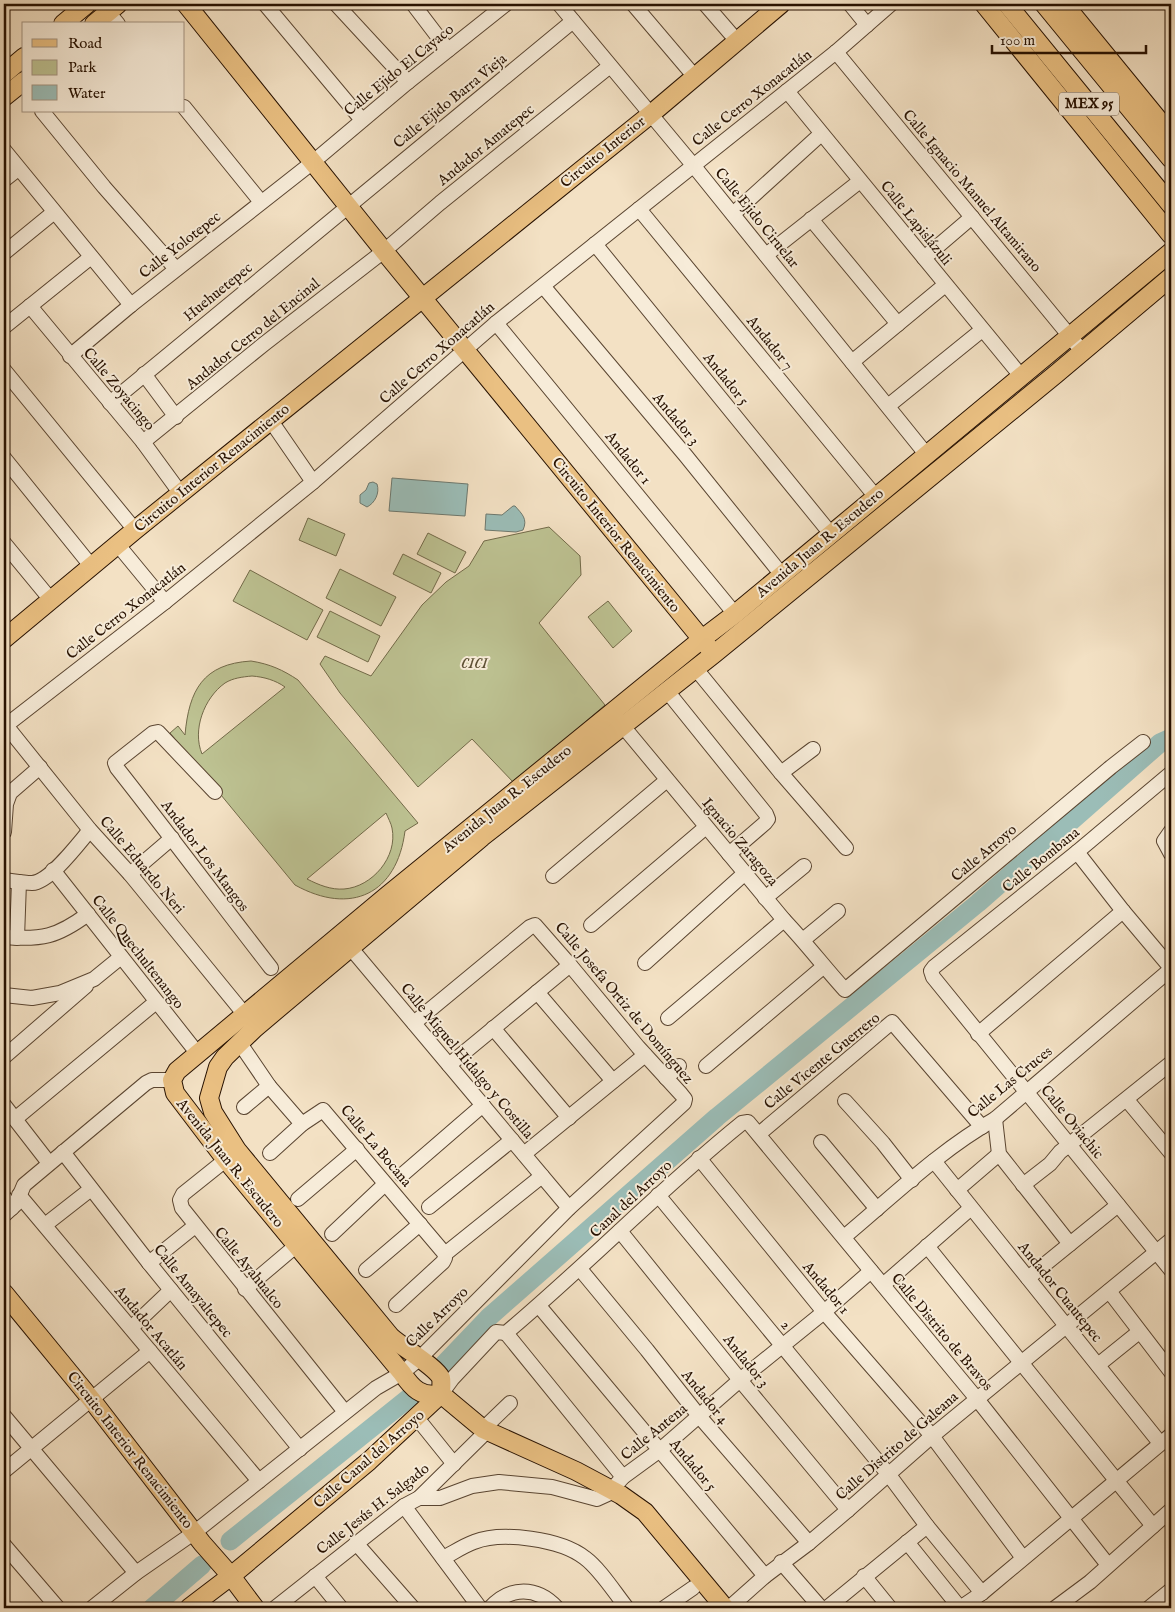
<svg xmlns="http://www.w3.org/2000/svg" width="1175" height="1612" font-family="'IM FELL English',serif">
<rect width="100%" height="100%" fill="#f3e1c4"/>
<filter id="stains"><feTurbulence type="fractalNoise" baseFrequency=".004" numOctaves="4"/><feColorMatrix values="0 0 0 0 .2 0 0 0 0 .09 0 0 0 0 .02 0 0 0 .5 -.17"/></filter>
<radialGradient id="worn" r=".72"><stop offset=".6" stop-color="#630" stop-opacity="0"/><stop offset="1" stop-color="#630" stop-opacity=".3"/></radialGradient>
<g fill="#bdc292" stroke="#726a49" fill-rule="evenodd">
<path d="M308,518L345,534L336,556L299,540Z"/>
<path d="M549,527L580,556L581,575L539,623L605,705L514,783L472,739L418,787L340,693L320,664L325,656L371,676L422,605L446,582L469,566L484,541Z"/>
<path d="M428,533L466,552L455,573L417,554Z"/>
<path d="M403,554L441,573L431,593L393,574Z"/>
<path d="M340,569L396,597L381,626L326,598Z"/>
<path d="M250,570L323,610L307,640L233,601Z"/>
<path d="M608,601L632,631L613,648L588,617Z"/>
<path d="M330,611L380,636L368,662L317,637Z"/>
<path d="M251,661C270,664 283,670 298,680L418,823L405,831C397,894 351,916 295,885L170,733L178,726L185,735C189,690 203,664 251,661ZM252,676C264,677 275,680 285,687L202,754C192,730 204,698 225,683C233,678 242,677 252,676ZM386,813C388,818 391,823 392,828C398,857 372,887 344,889C331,890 319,885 307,879Z"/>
</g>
<g fill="#9bbdb7" stroke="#6d786e">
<path d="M392,478L468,484L465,516L389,511Z"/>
<path d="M373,482L377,484C380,493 375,503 367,507L360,503V495L366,490L369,483Z"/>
<path d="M513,506H515C522,514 528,519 523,530L516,532L485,530L486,514L502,515Z"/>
</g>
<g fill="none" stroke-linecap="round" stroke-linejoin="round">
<g stroke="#9bbdb7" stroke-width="19">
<path d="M444,1364L488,1318L717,1117L978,903L1160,743L1171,738"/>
<path d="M230,1541L415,1393"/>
<path d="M152,1608L202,1565"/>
</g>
<defs>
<g id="minor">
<path d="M265,4L362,120"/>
<path d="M336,4L408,82"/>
<path d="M413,4L448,50"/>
<path d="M559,4L693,165L926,454"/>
<path d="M633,4L695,77"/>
<path d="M705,4L737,41"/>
<path d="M850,4L867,25"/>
<path d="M108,12L118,24"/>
<path d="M836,52L1082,351"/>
<path d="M787,91L1021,376"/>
<path d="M184,107L261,202"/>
<path d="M42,111L104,187L176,269"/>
<path d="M4,150L131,305"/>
<path d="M4,180L18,169"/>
<path d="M639,209L876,497"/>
<path d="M733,214L821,134"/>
<path d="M811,219L898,324"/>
<path d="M595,244L831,534"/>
<path d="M4,253L53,213"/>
<path d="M766,255L860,181"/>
<path d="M924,258L972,217"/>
<path d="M543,286L686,456L782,575"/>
<path d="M30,306L143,442L181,494"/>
<path d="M496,323L735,614"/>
<path d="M4,327L91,257"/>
<path d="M70,356L131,305L313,162L408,82L506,4"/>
<path d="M852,362L945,285"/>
<path d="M4,370L135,530"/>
<path d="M144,374L176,417"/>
<path d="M110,403L573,21"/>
<path d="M888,406L982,330"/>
<path d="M271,421L313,482"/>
<path d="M143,442L264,344L384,251L440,203L610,66"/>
<path d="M4,458L92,567"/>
<path d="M4,543L51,600"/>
<path d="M118,545L165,602"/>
<path d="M696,669L781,773L846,848"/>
<path d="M667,691L766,814L768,819L765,823L729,854"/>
<path d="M617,719L784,920C806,943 824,967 845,990L1111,767L1143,742"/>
<path d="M4,723L90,830L130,874L250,1021"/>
<path d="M4,727L165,602L313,482L496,323L836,52L891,4"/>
<path d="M781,773L813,749"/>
<path d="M1171,773L1077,852L934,967L931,971L933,977L1171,1270"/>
<path d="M215,792L158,732L153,733L115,763L117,768C169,834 219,901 271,968"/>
<path d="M1171,831L1164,841L1171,854"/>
<path d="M4,832L6,804L10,793L40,767"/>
<path d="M1077,852L1123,911L1171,968"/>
<path d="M53,870L198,1054"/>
<path d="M130,874L172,838"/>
<path d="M553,876L667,780"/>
<path d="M4,880C13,881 23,883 32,883C50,882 78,844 90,830"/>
<path d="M765,898L804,866"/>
<path d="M591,925L706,827"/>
<path d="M4,937C42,940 57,937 88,914"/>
<path d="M17,938L19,882"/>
<path d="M344,940L569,1208"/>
<path d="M803,940L838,911"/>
<path d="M645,963L745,873"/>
<path d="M537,992L613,1081"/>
<path d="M4,995L32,998L60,993L94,979L121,957"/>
<path d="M668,1018L784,920"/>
<path d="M493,1028L569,1118"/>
<path d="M978,1034L1123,911"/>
<path d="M239,1042L269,1086L302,1124"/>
<path d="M4,1057L86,986"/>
<path d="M449,1065L570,965"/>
<path d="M706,1066L823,967"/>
<path d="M666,1078L679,1066"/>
<path d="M1127,1100L1171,1153"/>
<path d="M845,1101L883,1143L912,1180"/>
<path d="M4,1105L49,1163"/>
<path d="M244,1107L269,1086"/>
<path d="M15,1119L156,1002"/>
<path d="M995,1119L999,1154L1070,1244"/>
<path d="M759,1134L892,1022L982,1127"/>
<path d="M821,1142L877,1209"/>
<path d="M63,1152L149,1263L300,1449"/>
<path d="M270,1153L302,1124L323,1110L445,1254V1258L443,1262L396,1305"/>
<path d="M233,1154L183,1194L180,1200L182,1208L345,1412"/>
<path d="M524,1154L645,1055"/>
<path d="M699,1158L824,1312L932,1436L1023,1558"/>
<path d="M934,1161L1160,1443"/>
<path d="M402,1175L483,1105"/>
<path d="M1023,1185L1050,1164L1060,1152L1171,1063"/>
<path d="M957,1190L999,1154"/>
<path d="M19,1195L259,1481"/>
<path d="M658,1195L889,1475L927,1526L982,1593"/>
<path d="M4,1197L12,1208"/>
<path d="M298,1199L357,1149"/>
<path d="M429,1207L512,1140"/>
<path d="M4,1215L16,1204L24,1185L146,1083L152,1080H172"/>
<path d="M45,1225L91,1189"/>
<path d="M620,1231L740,1380L848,1510"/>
<path d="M332,1234L385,1184"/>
<path d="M844,1237C892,1197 940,1150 995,1119L1171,969"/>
<path d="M927,1246L1153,1526"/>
<path d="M445,1254L542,1176"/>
<path d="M149,1263L195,1226"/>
<path d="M580,1269L647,1350L699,1416L809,1543"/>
<path d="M366,1270L420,1224"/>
<path d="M1028,1278L1118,1205"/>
<path d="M883,1285L971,1208"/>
<path d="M245,1289L304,1239"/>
<path d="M1109,1291L1171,1372"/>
<path d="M539,1306L765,1576"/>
<path d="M131,1328L171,1290"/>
<path d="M506,1333L623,1477"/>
<path d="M1098,1365L1139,1332"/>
<path d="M441,1394L452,1379L496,1332L506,1333C587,1265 660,1189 742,1123L748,1122L977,1399L1108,1565"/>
<path d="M4,1416L136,1573"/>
<path d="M417,1418L454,1464"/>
<path d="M483,1429L510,1403"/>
<path d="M4,1471L150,1351"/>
<path d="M419,1498H440L472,1486L499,1482L552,1487L597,1499L608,1494L623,1477L660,1450L740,1380L824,1312L871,1271"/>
<path d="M404,1506L480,1608"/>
<path d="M907,1542L960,1608"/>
<path d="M356,1543L413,1608"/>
<path d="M4,1545L58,1608"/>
<path d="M443,1558C453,1553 463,1546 474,1542C502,1531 561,1539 585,1558C600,1569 615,1593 627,1608"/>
<path d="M781,1562L821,1608"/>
<path d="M315,1576L341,1608"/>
<path d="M864,1576L890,1608"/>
<path d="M92,1608L136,1573L195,1532L376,1388L402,1373L420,1358L569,1208L684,1103L685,1099L681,1094L638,1047L570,965L535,925L530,927L414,1023"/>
<path d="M275,1608L404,1506L419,1498L487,1431"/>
<path d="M490,1608C510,1586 537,1586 557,1608"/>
<path d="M664,1608L693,1588"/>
<path d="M729,1608L765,1576L809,1543L848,1510L932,1436L1171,1240"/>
<path d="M827,1608L927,1526"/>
<path d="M960,1608L982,1593L1171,1435"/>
<path d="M1055,1608L1090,1582L1171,1510"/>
<path d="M1149,1608L1171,1590"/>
</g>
<g id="major">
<path d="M186,4L384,251L709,648"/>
<path d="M984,4L1171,235"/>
<path d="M1007,4L1171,205"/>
<path d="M1044,4L1171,159"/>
<path d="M1064,4L1171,135"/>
<path d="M63,24L87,4"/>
<path d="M94,24L118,4"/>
<path d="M4,74L24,57"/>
<path d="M4,97L24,81"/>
<path d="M4,639L135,530L651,114L781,4"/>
<path d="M4,1293L91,1399L202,1543L231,1576L255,1608"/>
<path d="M441,1394C421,1398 412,1388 402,1373L226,1160L175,1093L172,1080L177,1071L388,895L702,639L735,614L1171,252"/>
<path d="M189,1608L231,1576L369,1461L441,1394"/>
<path d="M725,1608L645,1512L621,1495L576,1471L483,1429L441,1394C441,1390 442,1382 441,1378C436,1367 402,1347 391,1337L237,1150L213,1112L209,1098L218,1067L225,1057L255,1028L482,837L714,654L1056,374L1171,277"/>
</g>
</defs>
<use href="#minor" stroke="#5a4531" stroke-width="16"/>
<use href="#major" stroke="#271100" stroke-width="20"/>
<use href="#minor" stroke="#f7ecd9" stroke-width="14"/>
<use href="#major" stroke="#eac082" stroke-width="18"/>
</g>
<g text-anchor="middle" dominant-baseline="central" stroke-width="4" stroke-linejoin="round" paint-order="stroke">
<rect fill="#f7ecd9" stroke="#655341" stroke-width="1" x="1059" y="92.5" width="60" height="23" rx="4"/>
<g font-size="14" font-weight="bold" fill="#271100">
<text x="1089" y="104">MEX 95</text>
</g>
<g font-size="15" fill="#271100" stroke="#f7ecd9">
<text transform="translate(399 70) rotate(-39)">Calle Ejido El Cayaco</text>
<text transform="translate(752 98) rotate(-38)">Calle Cerro Xonacatlán</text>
<text transform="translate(450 101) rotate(-39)">Calle Ejido Barra Vieja</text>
<text transform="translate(486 145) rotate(-39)">Andador Amatepec</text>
<text transform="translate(603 152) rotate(-39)">Circuito Interior</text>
<text transform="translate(972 191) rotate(50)">Calle Ignacio Manuel Altamirano</text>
<text transform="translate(757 218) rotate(51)">Calle Ejido Ciruelar</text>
<text transform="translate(916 223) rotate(51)">Calle Lapislázuli</text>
<text transform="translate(180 245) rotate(-38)">Calle Yolotepec</text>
<text transform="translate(218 292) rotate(-39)">Huehuetepec</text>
<text transform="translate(253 334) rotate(-39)">Andador Cerro del Encinal</text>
<text transform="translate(770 343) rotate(51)">Andador 7</text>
<text transform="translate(437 353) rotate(-41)">Calle Cerro Xonacatlán</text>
<text transform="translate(726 379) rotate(51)">Andador 5</text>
<text transform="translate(119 389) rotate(50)">Calle Zoyacingo</text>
<text transform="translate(676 419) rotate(50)">Andador 3</text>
<text transform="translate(628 458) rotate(51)">Andador 1</text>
<text transform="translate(212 468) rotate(-39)">Circuito Interior Renacimiento</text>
<text transform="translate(616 535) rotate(51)">Circuito Interior Renacimiento</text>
<text transform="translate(820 543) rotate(-40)">Avenida Juan R. Escudero</text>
<text transform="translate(126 611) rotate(-38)">Calle Cerro Xonacatlán</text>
<text transform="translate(507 799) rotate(-39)">Avenida Juan R. Escudero</text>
<text transform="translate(740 842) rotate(50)">Ignacio Zaragoza</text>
<text transform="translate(984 853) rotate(-40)">Calle Arroyo</text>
<text transform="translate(205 856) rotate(53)">Andador Los Mangos</text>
<text transform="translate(1041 860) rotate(-39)">Calle Bombana</text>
<text transform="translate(142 865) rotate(50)">Calle Eduardo Neri</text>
<text transform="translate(138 952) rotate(52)">Calle Quechultenango</text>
<text transform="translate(624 1003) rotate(50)">Calle Josefa Ortiz de Domínguez</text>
<text transform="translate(467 1061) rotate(50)">Calle Miguel Hidalgo y Costilla</text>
<text transform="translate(822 1061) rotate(-39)">Calle Vicente Guerrero</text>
<text transform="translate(1010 1082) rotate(-39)">Calle Las Cruces</text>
<text transform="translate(1072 1122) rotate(51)">Calle Oviachic</text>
<text transform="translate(376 1146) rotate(50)">Calle La Bocana</text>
<text transform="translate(230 1163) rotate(51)">Avenida Juan R. Escudero</text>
<text transform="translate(631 1199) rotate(-43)">Canal del Arroyo</text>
<text transform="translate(249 1268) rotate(51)">Calle Ayahualco</text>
<text transform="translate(826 1288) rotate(50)">Andador 1</text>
<text transform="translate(193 1291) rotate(51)">Calle Amayaltepec</text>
<text transform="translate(1060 1292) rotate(51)">Andador Cuautepec</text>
<text transform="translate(437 1317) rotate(-44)">Calle Arroyo</text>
<text transform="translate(786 1325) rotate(51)">2</text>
<text transform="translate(151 1328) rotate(50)">Andador Acatlán</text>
<text transform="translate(942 1332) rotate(50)">Calle Distrito de Bravos</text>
<text transform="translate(746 1361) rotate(51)">Andador 3</text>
<text transform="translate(705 1397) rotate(51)">Andador 4</text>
<text transform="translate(654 1432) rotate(-39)">Calle Antena</text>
<text transform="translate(897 1446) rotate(-41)">Calle Distrito de Galeana</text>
<text transform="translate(130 1450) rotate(52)">Circuito Interior Renacimiento</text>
<text transform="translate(369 1459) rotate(-41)">Calle Canal del Arroyo</text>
<text transform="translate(693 1465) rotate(50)">Andador 5</text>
<text transform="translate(373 1509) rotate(-38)">Calle Jesús H. Salgado</text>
</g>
<g font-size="15" font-style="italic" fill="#5c4f33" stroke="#f7ecd9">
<text x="474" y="663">CICI</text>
</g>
</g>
<rect width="1175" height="1612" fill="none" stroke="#f3e1c4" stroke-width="20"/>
<rect x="5" y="5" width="1165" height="1602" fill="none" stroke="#271100" stroke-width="2.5"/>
<rect x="10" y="10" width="1155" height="1592" fill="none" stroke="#271100"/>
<rect x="22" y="22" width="162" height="90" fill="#f7ecd9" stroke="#a49482"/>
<rect x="32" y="39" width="25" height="8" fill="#eac082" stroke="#a49482"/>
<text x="68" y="48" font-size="15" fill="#271100">Road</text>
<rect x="32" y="60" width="25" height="15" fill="#bdc292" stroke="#a49482"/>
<text x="68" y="72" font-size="15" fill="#271100">Park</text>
<rect x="32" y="85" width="25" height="15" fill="#9bbdb7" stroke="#a49482"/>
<text x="68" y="98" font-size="15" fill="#271100">Water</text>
<path d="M992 45v8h154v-8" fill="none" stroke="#271100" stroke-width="2.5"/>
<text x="1000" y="45" font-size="15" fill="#271100" stroke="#f7ecd9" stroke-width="4" paint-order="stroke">100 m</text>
<rect width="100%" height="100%" filter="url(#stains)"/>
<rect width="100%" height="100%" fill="url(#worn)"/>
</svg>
